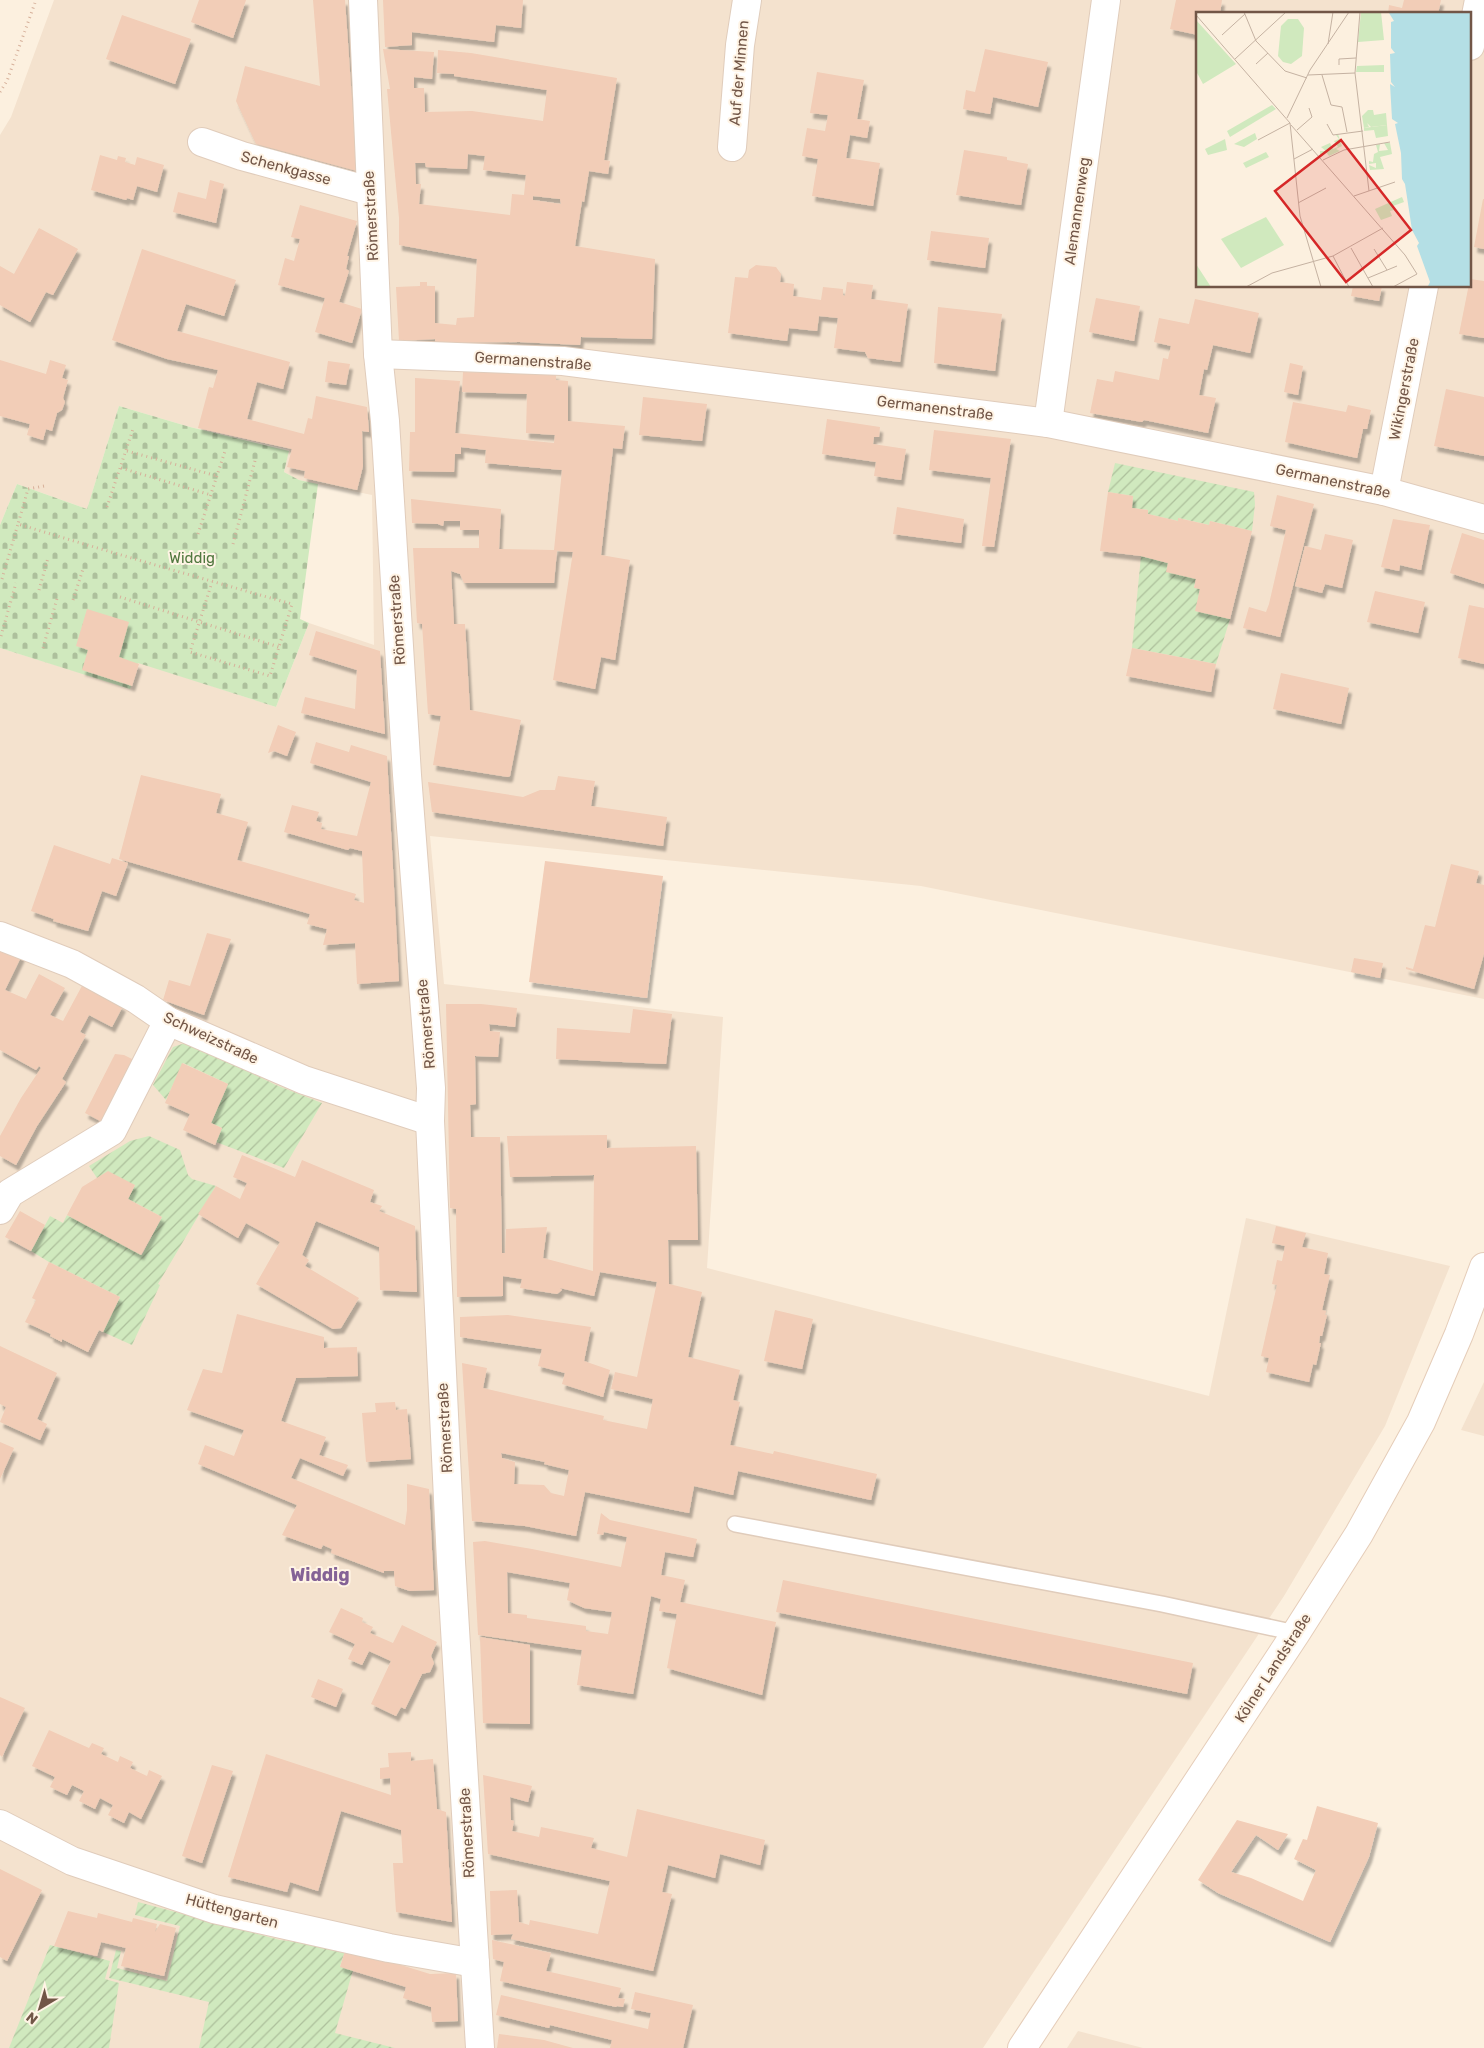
<svg xmlns="http://www.w3.org/2000/svg" width="1484" height="2048" font-family="Rubik,sans-serif">
<defs>
<pattern id="cemetery-stones" width="16" height="16" patternUnits="userSpaceOnUse" patternTransform="scale(1.25)"><rect width="16" height="16" fill="#d0e9be"/><path d="M2 7V4a2 2 0 0 1 4 0v3zM10 15v-3a2 2 0 0 1 4 0v3z" fill="#adc09c"/></pattern>
<pattern id="garden-furrows" width="10" height="10" patternUnits="userSpaceOnUse" patternTransform="scale(1.25)"><rect width="10" height="10" fill="#d0e9be"/><path d="M-1 1l2-2M0 10L10 0M9 11l2-2" fill="none" stroke="#adc09c"/></pattern>
<filter id="shadow"><feDropShadow dx="3" dy="5.5" stdDeviation="1" flood-color="#0004"/></filter>
</defs>
<rect width="100%" height="100%" fill="#fcf0df"/>
<g fill="#f4e2ce" fill-rule="evenodd">
<path d="M54,0H1484V999L921,886L430,836L444,984L723,1017L707,1268L1209,1396L1246,1218L1450,1266L1385,1426L1284,1596L983,2048H0V648L130,688L138,662L276,707L309,623L374,645L372,495L299,480L284,472L289,450L190,427L119,406L87,509L17,484L0,525V135L11,117ZM1198,14H1470V286H1198Z"/>
<path d="M1484,1382V1436L1461,1430Z"/>
<path d="M1078,2031L1143,2048H1067Z"/>
</g>
<path fill="url(#cemetery-stones)" d="M119,406L190,427L289,451L284,472L299,480L318,484L300,619L309,623L276,707L138,663L130,689L0,648V525L17,484L87,509Z"/>
<g fill="url(#garden-furrows)">
<path d="M1115,463L1254,492L1255,504L1252,531L1210,521L1209,525L1179,518L1178,521L1148,514V510L1132,508L1133,496L1108,492Z"/>
<path d="M1141,556L1168,563L1196,579L1194,587L1200,589L1196,611L1230,619L1216,664L1132,648Z"/>
<path d="M188,1042L276,1085L322,1103L284,1168L216,1142L222,1128L211,1123L228,1084L183,1063L166,1100L153,1085L173,1047Z"/>
<path d="M149,1136L180,1150L188,1175L192,1179L216,1186L158,1284L160,1285L132,1345L103,1332L120,1297L49,1262L31,1251L50,1216L63,1223L67,1215L142,1255L162,1217L128,1199L135,1185L97,1178L89,1166L130,1141Z"/>
<path d="M138,1902L280,1940L346,1948L340,1966L353,1970L335,2033L395,2048H199L209,2002L109,1978L116,1950L121,1951L117,1968L167,1981L180,1926L135,1915Z"/>
<path d="M50,1945L110,1961L105,1979L119,1983L109,2048H9Z"/>
</g>
<g fill="#f2cdb7" fill-rule="evenodd" filter="url(#shadow)">
<path d="M199,0H246L233,38L191,22Z"/>
<path d="M313,0H345L357,171L256,144L236,101L245,66L320,86Z"/>
<path d="M383,0H523L521,28L496,25L494,42L412,32V45L385,47Z"/>
<path d="M1176,0H1222L1220,14H1198V35L1170,29Z"/>
<path d="M1404,0H1441L1438,14L1417,11V14H1388L1389,5L1402,8Z"/>
<path d="M122,15L191,39L175,84L106,59Z"/>
<path d="M383,49L434,52L432,79L414,77V88H424L425,112L472,111L543,121L547,90L454,76V74L437,73L438,50L471,53L617,78L604,160L610,161L608,174L589,171L584,202L582,201L575,246L655,259L652,339L581,337L580,345L519,342L435,343V339L399,341L396,287L420,286V282H427V286H435V323L456,325L457,318L474,317L477,259L399,245V218L387,89H390ZM468,154L485,156L483,170L526,175L524,195L512,194L510,215L419,204L421,184H416L415,163H425L426,167L467,169ZM533,196L560,199L561,204L533,200Z"/>
<path d="M985,49L1048,62L1038,107L993,97L990,114L963,109L966,90L975,92Z"/>
<path d="M817,72L864,80L857,119L870,121L867,138L850,135L846,158L880,163L873,206L812,196L818,159L802,156L807,128L825,131L828,115L810,113Z"/>
<path d="M964,150L1007,157V160L1028,164L1021,205L956,195Z"/>
<path d="M100,155L117,160L118,156L126,158L125,162L135,165L137,157L164,165L157,192L137,186L133,200L127,198L126,200L91,190Z"/>
<path d="M210,180L224,184L216,223L173,212L178,192L206,199Z"/>
<path d="M1483,199H1484V249L1474,247Z"/>
<path d="M300,205L357,221L347,256H349L346,269L349,271L339,302L362,309L352,343L315,332L325,298L278,285L285,258L294,261L300,239L291,237Z"/>
<path d="M39,228L78,249L53,295L46,292L30,322L0,305V266L14,274Z"/>
<path d="M931,231L989,238L985,268L927,260Z"/>
<path d="M142,249L236,280L224,316L186,304L177,331L290,362L283,389L257,382L247,419L304,434L308,418L312,419L316,396L367,407L369,432L362,431L363,466L357,490L304,478L305,471L287,467L292,449L198,428L209,387L213,388L218,370L167,359L112,340Z"/>
<path d="M756,265L776,267L781,274L780,282L794,284L793,296L821,300L823,287L843,289V295L845,296L847,282L873,285L871,299L908,304L900,362L868,358L865,352L834,348L838,318L819,316L817,331L789,328L787,341L728,333L735,277L748,278L749,270Z"/>
<path d="M1470,279L1484,281V338L1459,334Z"/>
<path d="M1353,286H1382L1379,301L1351,296Z"/>
<path d="M1096,298L1140,306L1134,341L1089,332Z"/>
<path d="M1195,299L1259,313L1250,353L1213,345L1207,370L1204,369L1199,395L1216,398L1208,433L1144,420L1142,422L1090,413L1097,379L1113,382L1115,371L1159,380L1163,358L1168,359L1171,346L1154,342L1159,318L1189,324Z"/>
<path d="M938,307L1002,314L995,371L934,363Z"/>
<path d="M0,360L46,374L50,360L66,365L62,378L68,380L63,398L65,402L62,410L57,413L52,431L46,429L43,440L27,435L30,424L0,416Z"/>
<path d="M328,361L350,364L346,385L325,382Z"/>
<path d="M1290,363L1303,366L1298,395L1284,392Z"/>
<path d="M463,372L556,374V380L568,381V421L625,426L622,449L613,448L601,555L630,560L615,660L601,657L595,689L553,680L573,552L557,551L554,583H464L460,574L451,571L454,624H465L470,710L521,720L510,776L508,777L433,765L441,716L428,714L422,624L417,623L413,548H479V530H460V521H444L443,526L438,524L412,523L411,499L501,509L499,549L554,550L562,470L485,463L486,450L461,447V454H455L454,472L409,471L410,432H415V378L460,381L455,433L554,443L555,435L526,433L527,394L462,392Z"/>
<path d="M1446,389L1484,397V456L1434,446Z"/>
<path d="M643,397L707,404L702,441L639,435Z"/>
<path d="M1293,402L1346,412L1348,405L1371,410L1367,429H1363L1357,458L1285,442Z"/>
<path d="M827,419L880,427L879,437H874L873,444L906,449L901,480L874,476L876,462L822,454Z"/>
<path d="M934,430L1011,439L994,547L982,546L991,478L929,470Z"/>
<path d="M1108,492L1133,496L1132,508L1148,510V514L1178,521V518L1209,525L1210,521L1252,531L1230,619L1195,611L1200,589L1194,588L1196,579L1166,572L1168,563L1141,556L1100,551Z"/>
<path d="M1277,495L1314,504L1280,637L1243,628L1249,607L1266,612L1269,604L1286,530L1270,526Z"/>
<path d="M897,507L964,519L961,543L893,534Z"/>
<path d="M1393,519L1430,525L1421,570L1400,565L1399,571L1381,567Z"/>
<path d="M1462,533L1484,540V584L1450,573Z"/>
<path d="M1325,534L1353,540L1342,588L1325,584L1322,593L1295,586L1305,546L1321,550Z"/>
<path d="M1375,591L1425,602L1418,633L1367,622Z"/>
<path d="M1469,605L1484,608V664L1458,658Z"/>
<path d="M87,609L129,622L119,657L139,664L132,686L82,670L88,650L76,646Z"/>
<path d="M316,631L380,651L385,734L301,713L305,697L355,709L357,670L309,655Z"/>
<path d="M1132,648L1216,664L1211,692L1126,676Z"/>
<path d="M1281,673L1349,688L1341,724L1273,709Z"/>
<path d="M278,725L296,732L287,756L274,751L268,753Z"/>
<path d="M316,742L349,752L351,745L387,756L399,981L357,984L355,943L323,945L327,929L307,924L310,914L119,859L141,775L221,794L216,813L248,822L237,860L356,894L354,900L364,903L362,851L350,848L348,850L284,832L292,805L319,812L316,821L322,823L321,829L357,836L371,782L310,763Z"/>
<path d="M558,776L595,781L591,806L667,817L663,846L432,812L428,782L523,797L540,790H555Z"/>
<path d="M54,845L110,864L112,858L128,863L116,896L102,891L88,931L53,921L54,919L31,911Z"/>
<path d="M545,861L663,876L647,998L529,982Z"/>
<path d="M1451,864L1479,871L1476,883L1484,885V954L1474,989L1406,969V967L1413,969L1425,925L1435,927Z"/>
<path d="M207,933L231,939L204,1015L163,1000L169,980L190,986Z"/>
<path d="M4,943L23,953L5,990L26,999L39,974L65,988L50,1015L63,1021L83,984L123,1006L112,1027L89,1015L80,1032L86,1035L62,1079L66,1082L37,1126L16,1165L0,1156V1136L21,1098L41,1068L39,1066L36,1070L0,1050V951Z"/>
<path d="M1354,958L1383,963L1380,978L1351,972Z"/>
<path d="M446,1004H481L517,1008L515,1027L489,1024L490,1031L500,1032L498,1057L475,1056L476,1104L470,1105L471,1137H500L502,1253H505L506,1229L547,1227L543,1258L593,1271L594,1175L510,1177L507,1136L607,1135V1148L696,1146L698,1240H668L669,1284L702,1292L688,1357L740,1370L733,1400L740,1402L730,1445L773,1454L774,1451L877,1474L871,1500L738,1471L733,1495L694,1486L689,1513L585,1492L576,1536L525,1526L472,1521L462,1363L487,1368L483,1388L604,1416L603,1420L647,1429L653,1399L611,1389L615,1372L637,1377L657,1282L600,1272L594,1296L560,1288L562,1290L557,1294L520,1288L522,1279L503,1276V1296L457,1297L456,1209L450,1208ZM501,1453L545,1462L544,1464L569,1470L564,1496L551,1493L544,1485L514,1484L515,1462L502,1458Z"/>
<path d="M633,1009L672,1014L666,1064L556,1059L557,1028L630,1033Z"/>
<path d="M115,1054L124,1055L140,1063L106,1124L85,1113Z"/>
<path d="M182,1063L228,1084L211,1123L222,1128L215,1145L183,1130L190,1114L165,1103Z"/>
<path d="M242,1155L295,1177L302,1160L374,1190L370,1202L382,1206L379,1211L415,1226L417,1292L380,1290L379,1247L316,1221L302,1255L309,1260L305,1266L359,1298L341,1328L333,1329L256,1284L280,1242L246,1223L238,1238L198,1214L216,1186L240,1199L247,1183L233,1177Z"/>
<path d="M108,1171L135,1185L128,1199L162,1217L141,1255L67,1215L82,1187Z"/>
<path d="M20,1211L45,1225L31,1251L5,1237Z"/>
<path d="M1276,1226L1306,1233L1302,1247L1328,1253L1324,1274L1330,1275L1322,1310L1326,1311L1325,1315H1327L1322,1336H1320L1319,1343H1321L1316,1365L1313,1364L1309,1382L1266,1372L1269,1358L1261,1356L1277,1285L1272,1284L1277,1260L1282,1261L1285,1246L1272,1243Z"/>
<path d="M49,1262L120,1297L103,1332L99,1330L88,1352L62,1339V1342L50,1336L51,1334L25,1322L36,1300L32,1298Z"/>
<path d="M775,1310L813,1319L802,1369L764,1361Z"/>
<path d="M237,1314L324,1337V1348L357,1347L358,1376L296,1378L281,1421L326,1437L319,1455L348,1465L343,1476L300,1458L291,1478L405,1525L407,1510V1484L429,1489L434,1590L410,1591L395,1586L394,1571H384V1573L331,1553L332,1549L323,1545L321,1549L282,1535L297,1505L198,1464L205,1445L234,1456L244,1430L187,1410L203,1369L222,1373Z"/>
<path d="M508,1315L591,1327L584,1361L610,1370L603,1397L562,1384L565,1373L538,1366L542,1349L460,1337V1317Z"/>
<path d="M0,1346L57,1373L37,1419L47,1424L40,1440L0,1422L6,1407L0,1404Z"/>
<path d="M395,1402L396,1410L407,1409L411,1459L366,1462L362,1413L376,1412L375,1403Z"/>
<path d="M0,1442L14,1448L0,1479Z"/>
<path d="M601,1513L610,1520L697,1539L693,1557L665,1552L661,1575L685,1580L680,1602L776,1622L762,1695L667,1668L677,1614L659,1611L661,1599L651,1596L633,1694L577,1685L582,1650L478,1635L473,1542L485,1541L532,1549L621,1567L627,1537L604,1532L603,1535L597,1534ZM507,1572L570,1583L567,1600L584,1608L612,1612L608,1634L586,1631V1626L527,1618V1615L508,1613Z"/>
<path d="M783,1580L1193,1663L1187,1694L776,1612Z"/>
<path d="M341,1608L363,1618L362,1622L373,1627L370,1633L393,1643L402,1625L437,1642L431,1656L434,1663L430,1672L422,1674L405,1709L401,1707L396,1716L371,1704L391,1661L369,1651L362,1665L348,1659L355,1644L329,1632Z"/>
<path d="M480,1637L530,1645V1724L483,1723Z"/>
<path d="M318,1679L343,1689L336,1707L311,1697Z"/>
<path d="M0,1697L25,1708L2,1757L0,1755Z"/>
<path d="M49,1730L89,1748L92,1743L104,1748L101,1754L118,1762L120,1756L133,1762L130,1768L147,1776L149,1770L162,1776L141,1819L129,1812L124,1823L108,1815L113,1805L100,1798L95,1809L79,1801L84,1791L72,1785L67,1795L50,1787L55,1777L32,1766Z"/>
<path d="M411,1752V1761L433,1759L437,1809L446,1812L452,1922L396,1912L393,1863H403L401,1830L341,1811L318,1891L290,1882L287,1892L228,1877L266,1754L391,1795L390,1778L380,1779V1768L389,1767L388,1753Z"/>
<path d="M212,1765L233,1771L202,1863L182,1856Z"/>
<path d="M483,1775L532,1786L528,1802L510,1797L511,1820L514,1821L512,1831L539,1837L541,1827L594,1838L591,1848L627,1857L637,1809L765,1840L760,1865L720,1854L715,1878L668,1865L662,1892L672,1894L653,1971L511,1939L513,1934L491,1935L490,1891L517,1890L519,1922L529,1925L530,1920L598,1934L610,1881L488,1854Z"/>
<path d="M1317,1806L1378,1823L1369,1857L1330,1942L1218,1893L1198,1880L1237,1820L1288,1834L1278,1850L1256,1835L1231,1872L1251,1878L1303,1901L1316,1870L1294,1859L1303,1839L1307,1840Z"/>
<path d="M0,1869L42,1890L7,1961L0,1957Z"/>
<path d="M68,1911L97,1918L98,1913L132,1922L133,1918L157,1924L155,1932L160,1924L176,1928L164,1976L121,1966L126,1948L101,1942L97,1956L54,1946Z"/>
<path d="M492,1940L551,1953L546,1971L621,1988L618,1998L625,1999L623,2007L617,2006L616,2007L500,1981L504,1962L493,1959Z"/>
<path d="M346,1948L430,1974L456,1973L458,2021L432,2022L431,2007L403,1998L406,1987L340,1967Z"/>
<path d="M635,1992L693,2005L683,2048H610L612,2040L550,2025L549,2028L496,2015L501,1995L648,2029L651,2013L631,2009Z"/>
<path d="M499,2034L544,2040L573,2048H497Z"/>
</g>
<g fill="none" stroke-linecap="round" stroke-linejoin="round">
<defs>
<path id="lane" d="M735,1524L1162,1604L1296,1633"/>
<g id="street">
<path d="M363,0L378,354L385,421L407,775L431,1088L430,1121L451,1562L480,2048"/>
<path d="M1470,46L1479,0"/>
<path d="M202,142L242,156L370,191"/>
<path d="M732,147L740,45L747,0"/>
<path d="M378,354L563,361L1048,423L1384,491L1484,519"/>
<path d="M1048,423L1106,0"/>
<path d="M1384,491L1424,286"/>
<path d="M0,936L72,964L136,999L168,1021L304,1080L430,1121"/>
<path d="M0,1210L10,1193L112,1131L168,1021"/>
<path d="M0,1824L72,1861L214,1909L389,1948L475,1963"/>
</g>
<path id="secondary" d="M1022,2048L1296,1633L1359,1534L1421,1422L1459,1334L1484,1267"/>
</defs>
<use href="#lane" stroke="#e0ccbb" stroke-width="18"/>
<use href="#street" stroke="#e0ccbb" stroke-width="30"/>
<use href="#secondary" stroke="#e5cdb9" stroke-width="30"/>
<g stroke="#d6b09a" stroke-width="3" stroke-dasharray="1 4" stroke-linecap="butt">
<path d="M0,92L7,81L36,0"/>
<path d="M127,451L217,476"/>
<path d="M121,468L211,495"/>
<path d="M44,486L28,489L18,524C109,552 200,578 292,604L270,676L190,652L212,582"/>
<path d="M107,507L133,429"/>
<path d="M198,534L225,451"/>
<path d="M233,544L256,457"/>
<path d="M2,579L18,524"/>
<path d="M39,590L48,558"/>
<path d="M120,597L279,647"/>
<path d="M73,600L83,569"/>
<path d="M1,636L16,583"/>
<path d="M43,648L58,595"/>
</g>
<use href="#lane" stroke="#fff" stroke-width="15"/>
<use href="#street" stroke="#fff" stroke-width="28"/>
<use href="#secondary" stroke="#fff" stroke-width="28"/>
</g>
<g text-anchor="middle" dominant-baseline="central" stroke-width="4" stroke-linejoin="round" paint-order="stroke">
<g font-size="15" fill="#725647" stroke="#fff4e5">
<text transform="translate(739 73) rotate(-85)">Auf der Minnen</text>
<text transform="translate(286 168) rotate(15)">Schenkgasse</text>
<text transform="translate(1077 211) rotate(-82)">Alemannenweg</text>
<text transform="translate(371 216) rotate(-93)">Römerstraße</text>
<text transform="translate(533 361) rotate(4)">Germanenstraße</text>
<text transform="translate(1404 389) rotate(-79)">Wikingerstraße</text>
<text transform="translate(935 408) rotate(7)">Germanenstraße</text>
<text transform="translate(1333 481) rotate(12)">Germanenstraße</text>
<text transform="translate(397 620) rotate(-94)">Römerstraße</text>
<text transform="translate(426 1024) rotate(-95)">Römerstraße</text>
<text transform="translate(211 1038) rotate(25)">Schweizstraße</text>
<text transform="translate(445 1428) rotate(-93)">Römerstraße</text>
<text transform="translate(1273 1668) rotate(-57)">Kölner Landstraße</text>
<text transform="translate(467 1833) rotate(-93)">Römerstraße</text>
<text transform="translate(232 1911) rotate(15)">Hüttengarten</text>
</g>
<g font-size="15" fill="#51783f" stroke="#fff4e5">
<text x="192" y="558">Widdig</text>
</g>
<g font-size="18" font-weight="bold" fill="#846296" stroke="#fff4e5">
<text x="320" y="1575">Widdig</text>
</g>
</g>
<g transform="translate(1196 12)">
<rect width="275" height="275" fill="#fcf0df"/>
<path d="M165,0H185L188,28L162,30ZM0,8L40,52L7,72L0,59ZM188,53V60H160L161,54ZM76,93L80,97L34,125L31,119ZM191,113L192,124L180,126L178,118L168,119V116ZM59,121L61,127L48,135L38,132ZM29,127L31,138L12,143L9,137ZM70,140L73,145L50,156L47,151ZM0,252L15,275H0Z" fill="#d0e9be"/>
<path d="M70,205L88,233L45,256L25,227Z" fill="#d0e9be"/>
<path d="M206,185L208,190L197,194L198,198L194,199L196,204L185,208L179,197Z" fill="#d0e9be"/>
<path d="M92,7H102L108,16L106,44L95,52L87,50L82,44L85,14Z" fill="#d0e9be"/>
<path d="M172,98H177L178,103L190,101L191,113L175,115L171,111L173,115L168,116L166,104ZM142,122L146,134L140,137L144,139L133,144L130,140L124,143V139H130L125,135L134,131L137,137L142,135L138,129L143,127L140,123ZM188,131H194L196,142L184,145L188,157L174,158L173,153L180,156V151L173,152V149L177,150L178,142L182,140L180,133L184,132L183,139L192,138Z" fill="#d0e9be"/>
<path d="M275,0V275H235L232,274L234,270L221,234L223,231L216,218L209,172L206,167L205,141L199,112L202,111L196,107L194,72L199,75L195,70L194,42L199,41L195,36V10L198,9L193,1Z" fill="#b4dfe5"/>
<path fill="none" stroke="#c5b2a2" stroke-width="1" d="M48,0L60,29L89,59L111,66M164,0L159,61L173,179M0,3L94,111L104,204L125,275M26,23L49,2M132,32L137,0M39,47L90,0M60,52L72,41M143,53V47L160,46M112,63L159,61M126,63L135,93L146,95L151,120M91,106L114,58L153,0M131,112L137,123L167,119M95,113L209,243L221,262L197,275M101,118L116,105L113,96M62,128L94,111M98,147L117,137M127,148L148,138L194,130M158,184L199,170M102,191L130,176M155,236L177,275M178,237L191,258M137,244L153,275M172,266L201,254M50,275L76,261L137,244L187,216"/>
<path fill="#d62828" fill-opacity="0.15" stroke="#d62828" stroke-width="2.5" d="M145,128L215,218L150,270L79,179Z"/>
<rect width="275" height="275" fill="none" stroke="#725647" stroke-width="2.5"/>
</g>
<g transform="translate(40 2008) rotate(218)" stroke="#fff4e5" stroke-width="4" paint-order="stroke">
<path d="M0-4L9 19L0 12L-9 19Z" fill="#725647"/>
<text y="-8" font-size="14" font-weight="bold" text-anchor="middle" fill="#725647">N</text>
</g>
</svg>
